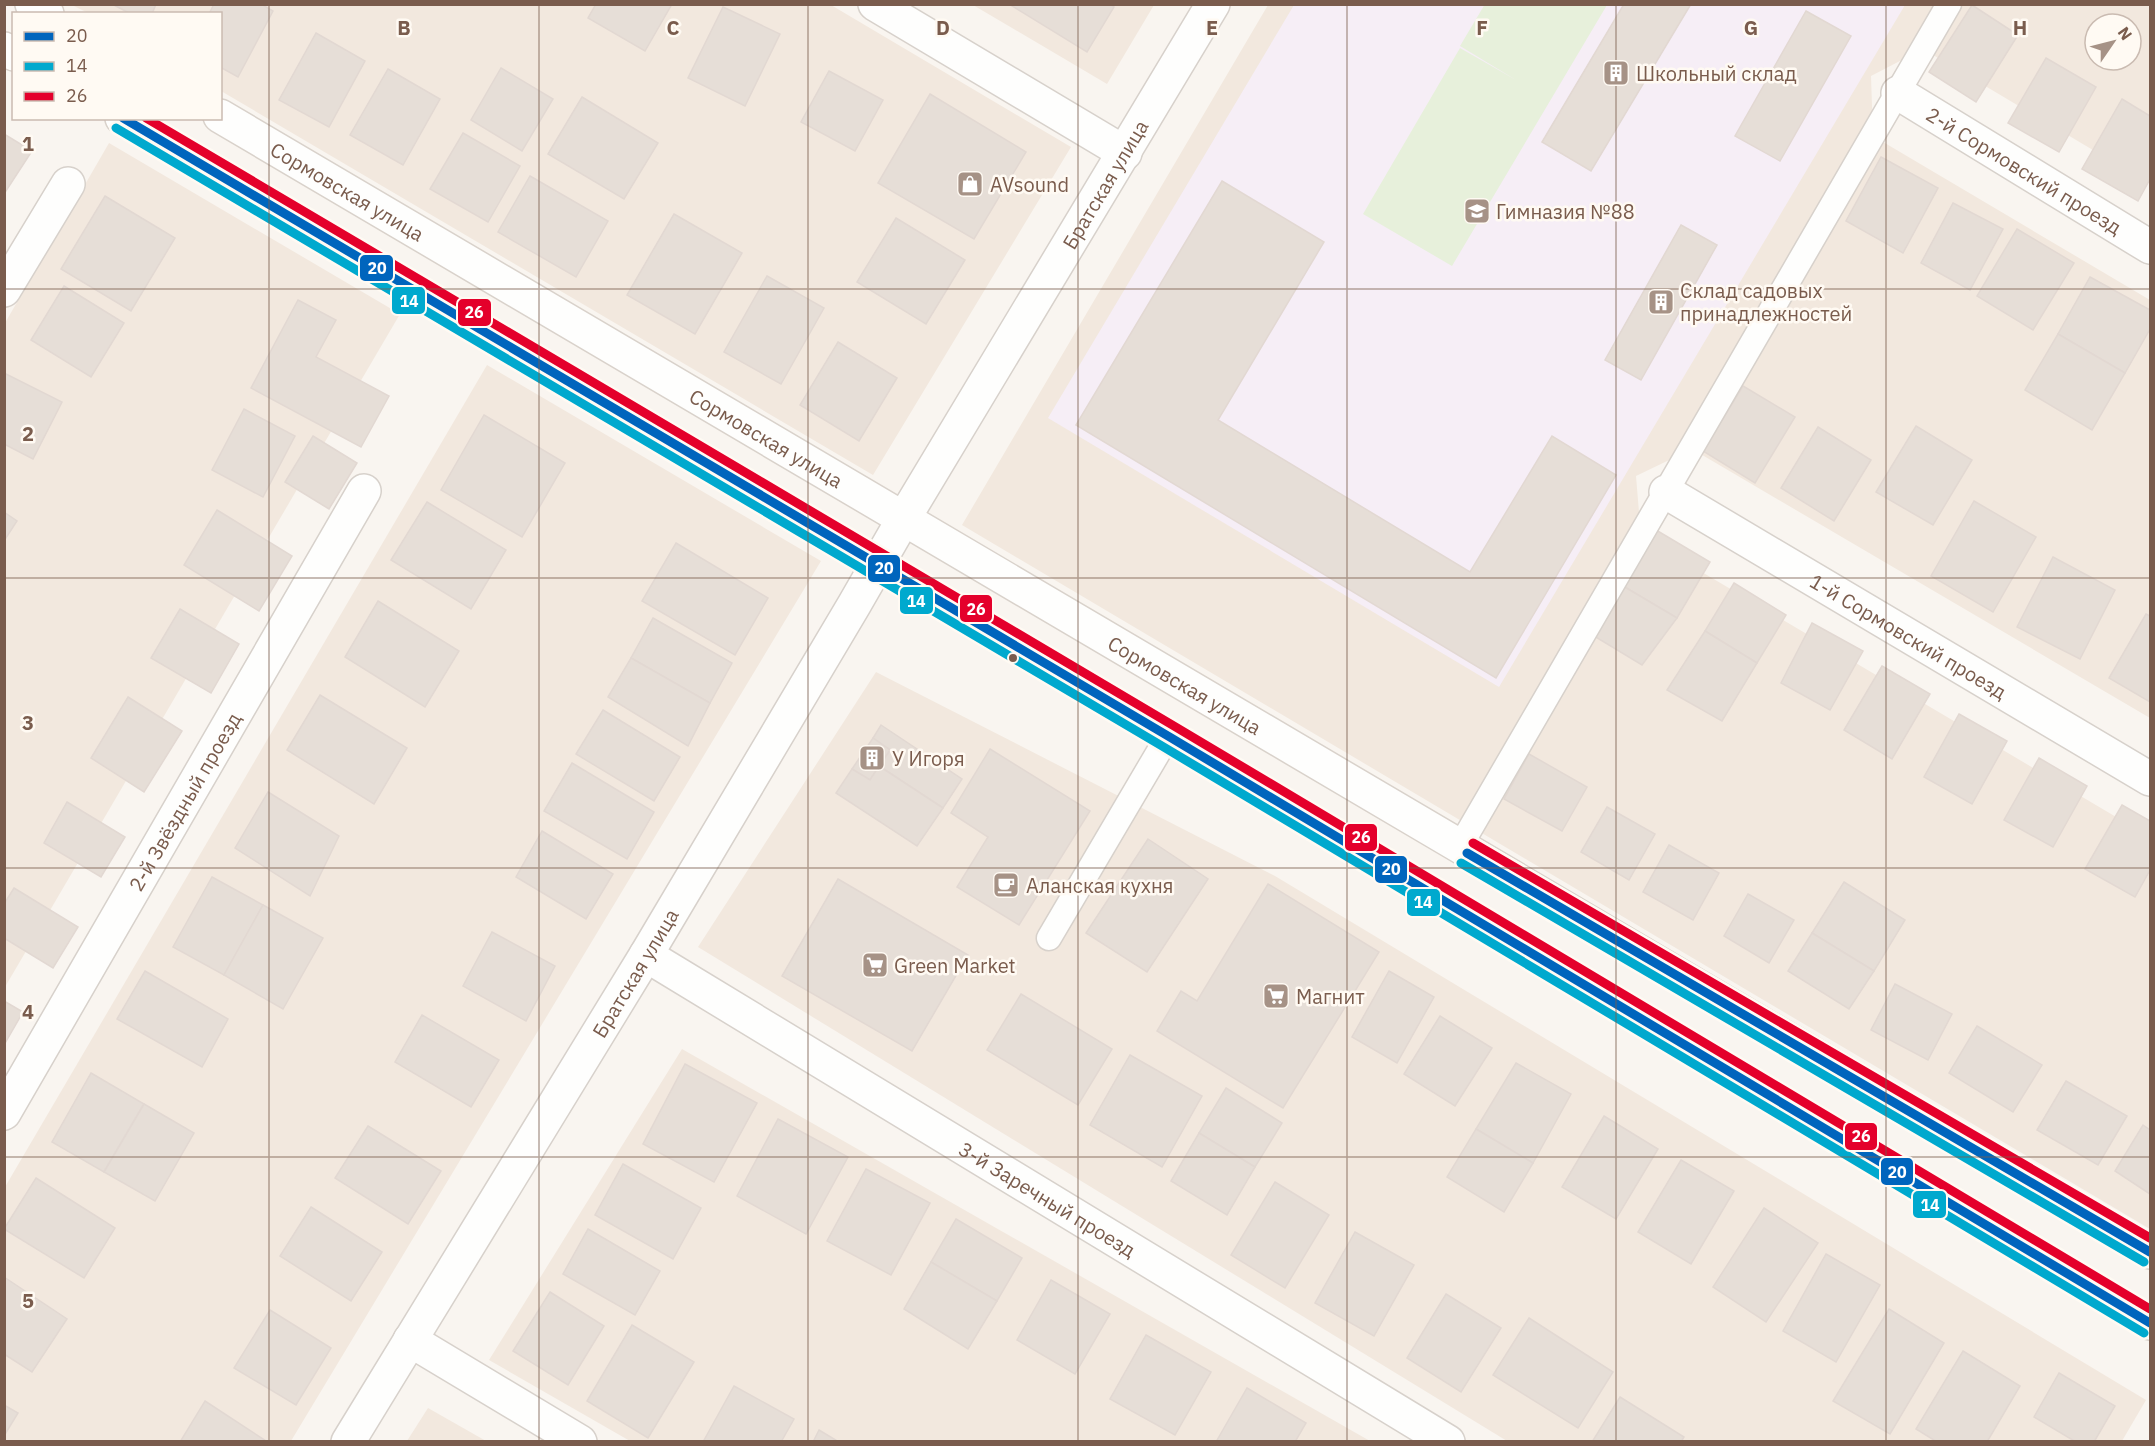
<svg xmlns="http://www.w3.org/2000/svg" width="2155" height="1446" font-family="'IBM Plex Sans',sans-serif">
<rect width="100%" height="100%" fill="#f9f5f0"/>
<g fill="#f2e8de" fill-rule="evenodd">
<path d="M72,5H831L1071,147L873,475L221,91L220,14L88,13Z"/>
<path d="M973,5H1154L1107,84Z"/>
<path d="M1268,5H2150V184L1923,49L1871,76L1873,136L2150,300V718L1692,449L1636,476L1641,536L2150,837V1229L962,525ZM2095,24H2131V60H2095Z"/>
<path d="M109,143L400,314L5,987V323Z"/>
<path d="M487,365L821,561L291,1441L5,1442V1187Z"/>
<path d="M876,672L1275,876L2146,1400L2122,1441H1507L698,947Z"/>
<path d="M682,1049L1370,1441H630L489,1360Z"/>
<path d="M428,1408L486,1441H407Z"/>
</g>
<path fill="#f6eef6" d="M1294,5H1905L1499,687L1048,418Z"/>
<path fill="#e7f0db" d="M1485,4L1607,5L1452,266L1363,214L1460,48L1516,80L1460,46Z"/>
<g fill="#e6ded7" stroke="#e2d8d2" stroke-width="1.5">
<path d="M112,4H156L152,14H131Z"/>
<path d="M214,4H261L273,11L238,77L220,67V14H209Z"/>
<path d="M596,4H672L645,51L588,18Z"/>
<path d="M1009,4H1110L1114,7L1087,52Z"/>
<path d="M1624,4H1691L1591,171L1542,142Z"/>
<path d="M1972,5L2018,35L1976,102L1929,72Z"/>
<path d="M723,7L780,34L745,106L688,78Z"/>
<path d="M1806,11L1851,36L1780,161L1735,136Z"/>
<path d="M316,33L365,61L329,127L279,100Z"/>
<path d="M2046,58L2096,87L2059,152L2008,123Z"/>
<path d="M501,68L553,99L522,151L471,120Z"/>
<path d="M388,69L440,99L403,165L350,135Z"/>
<path d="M829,71L883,100L855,151L801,122Z"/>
<path d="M930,94L1026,152L974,239L878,183Z"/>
<path d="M582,97L658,143L624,199L548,154Z"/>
<path d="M2122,99L2150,116V179L2138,201L2082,169Z"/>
<path d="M463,133L520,166L488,222L430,189Z"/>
<path d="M4,134L32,151L4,194Z"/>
<path d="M1881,157L1938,188L1903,253L1846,221Z"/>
<path d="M530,176L608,221L576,277L498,232Z"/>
<path d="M1222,181L1324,242L1218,420L1470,572L1552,436L1616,475L1496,678L1076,425Z"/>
<path d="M105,196L175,238L131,311L61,269Z"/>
<path d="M1953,203L2003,229L1970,290L1921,263Z"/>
<path d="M674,214L742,253L695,334L627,295Z"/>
<path d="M896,218L965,260L926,324L857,282Z"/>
<path d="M1681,225L1717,245L1641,380L1605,360Z"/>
<path d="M2017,229L2074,263L2033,330L1977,296Z"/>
<path d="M767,276L824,308L781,384L724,352Z"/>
<path d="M2090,277L2150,310V329L2125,373L2058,334Z"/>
<path d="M64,286L124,323L91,377L31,340Z"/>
<path d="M298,300L336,320L316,357L389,396L361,447L251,388Z"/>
<path d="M2058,334L2125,373L2092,430L2025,390Z"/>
<path d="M838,342L897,378L859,441L800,405Z"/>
<path d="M4,373L62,402L33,459L4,444Z"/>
<path d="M1743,386L1795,417L1755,483L1703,451Z"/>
<path d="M244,409L295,436L263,497L212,470Z"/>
<path d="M484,415L565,463L522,537L441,490Z"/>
<path d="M1916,426L1972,460L1933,525L1876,492Z"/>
<path d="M1818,427L1871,460L1834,521L1781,488Z"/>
<path d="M313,436L357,463L329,509L285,482Z"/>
<path d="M1974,501L2036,537L1993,612L1931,576Z"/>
<path d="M427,502L506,550L471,609L391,560Z"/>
<path d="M217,510L292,556L259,611L184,565Z"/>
<path d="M4,512L17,521L4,541Z"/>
<path d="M1656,530L1710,562L1677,618L1623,586Z"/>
<path d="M676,543L768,598L735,655L642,601Z"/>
<path d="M2053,557L2115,590L2080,659L2017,627Z"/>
<path d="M1734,583L1786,615L1757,663L1705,631Z"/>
<path d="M1623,586L1677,618L1642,665L1594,636Z"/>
<path d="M378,601L459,651L425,707L345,657Z"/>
<path d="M180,609L239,644L211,693L151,658Z"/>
<path d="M2146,614L2150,616V702L2109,678Z"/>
<path d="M653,618L732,663L710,703L631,658Z"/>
<path d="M1812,623L1863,651L1830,710L1781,683Z"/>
<path d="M1705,631L1757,663L1722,721L1667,690Z"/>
<path d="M631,658L710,703L688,746L608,697Z"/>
<path d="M1882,666L1930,694L1892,759L1844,730Z"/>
<path d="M320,695L407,748L374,804L287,750Z"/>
<path d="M128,697L182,731L144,792L91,758Z"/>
<path d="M603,710L680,757L654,801L576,754Z"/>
<path d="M1959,714L2007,741L1972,804L1924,777Z"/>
<path d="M881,725L962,779L943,808L879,766L890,750L873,738Z"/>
<path d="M873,738L890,750L870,780L852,769Z"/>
<path d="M990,749L1090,811L1019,925L957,887L988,837L951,813Z"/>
<path d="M1529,754L1587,787L1562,831L1504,799Z"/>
<path d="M2039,758L2087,786L2053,847L2004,820Z"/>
<path d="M572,763L654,812L627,859L544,811Z"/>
<path d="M879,766L943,808L917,846L836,793L852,769L870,780Z"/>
<path d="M268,792L339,836L310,896L235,848Z"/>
<path d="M67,802L125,837L101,877L44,843Z"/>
<path d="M2122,805L2150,821V870L2135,897L2085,869Z"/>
<path d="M1607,807L1655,834L1629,880L1581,852Z"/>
<path d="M542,831L613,874L586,919L516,877Z"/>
<path d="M1148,839L1208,879L1147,972L1086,933Z"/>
<path d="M1669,845L1719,873L1693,920L1643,892Z"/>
<path d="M212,877L263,905L224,975L173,947Z"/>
<path d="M838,879L968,955L912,1051L782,976Z"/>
<path d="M1844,882L1905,920L1874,971L1812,933Z"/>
<path d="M1268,884L1379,952L1283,1108L1157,1031L1181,991L1197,1001Z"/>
<path d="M14,888L78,927L53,968L4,938V904Z"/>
<path d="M1748,894L1794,920L1769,963L1724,936Z"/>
<path d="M263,905L323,938L283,1009L224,975Z"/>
<path d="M492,932L555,966L526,1021L463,986Z"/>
<path d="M1812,933L1874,971L1849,1009L1788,971Z"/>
<path d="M145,971L228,1019L202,1067L117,1019Z"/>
<path d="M1389,971L1434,997L1397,1063L1352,1037Z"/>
<path d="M1895,984L1952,1014L1928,1060L1871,1030Z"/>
<path d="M1021,994L1112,1049L1078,1105L987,1050Z"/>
<path d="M4,1001L23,1012L4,1045Z"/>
<path d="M422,1015L499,1060L471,1107L395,1062Z"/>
<path d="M1440,1016L1492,1048L1455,1106L1404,1074Z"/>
<path d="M1977,1026L2042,1065L2013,1112L1949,1073Z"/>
<path d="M1130,1055L1202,1096L1162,1167L1090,1125Z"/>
<path d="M1516,1063L1571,1094L1533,1163L1476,1129Z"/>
<path d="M685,1064L757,1103L714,1182L643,1144Z"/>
<path d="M91,1073L144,1104L104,1172L52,1142Z"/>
<path d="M2066,1081L2127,1116L2098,1165L2037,1130Z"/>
<path d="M1226,1088L1282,1123L1255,1167L1199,1133Z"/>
<path d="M144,1104L194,1133L155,1201L104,1172Z"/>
<path d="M1604,1116L1658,1149L1616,1219L1562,1187Z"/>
<path d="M778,1119L848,1157L806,1234L737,1196Z"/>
<path d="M2143,1125L2150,1130V1194L2115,1171Z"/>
<path d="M368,1126L441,1171L408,1224L335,1178Z"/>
<path d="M1476,1129L1533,1163L1504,1212L1447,1177Z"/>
<path d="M1199,1133L1255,1167L1227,1215L1171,1181Z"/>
<path d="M1681,1160L1734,1191L1691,1264L1638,1232Z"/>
<path d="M623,1164L701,1208L673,1259L595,1215Z"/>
<path d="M866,1169L930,1203L891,1275L827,1241Z"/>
<path d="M36,1178L115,1228L84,1278L4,1229Z"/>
<path d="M1275,1182L1329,1215L1285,1288L1231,1255Z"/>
<path d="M311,1207L382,1252L351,1301L280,1256Z"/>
<path d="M1764,1208L1818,1243L1766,1322L1713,1287Z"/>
<path d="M956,1219L1022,1258L997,1301L931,1262Z"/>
<path d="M588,1229L660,1271L635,1315L563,1274Z"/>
<path d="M1355,1232L1414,1265L1374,1336L1315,1303Z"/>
<path d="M1826,1254L1880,1285L1836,1362L1783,1331Z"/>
<path d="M931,1262L997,1301L968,1349L904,1309Z"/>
<path d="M4,1277L67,1319L32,1372L4,1354Z"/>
<path d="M1051,1280L1110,1314L1075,1374L1017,1340Z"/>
<path d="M550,1292L604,1326L568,1385L513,1351Z"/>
<path d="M1446,1294L1501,1328L1461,1392L1407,1358Z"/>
<path d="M1889,1309L1944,1343L1890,1434L1833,1401Z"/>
<path d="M270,1310L331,1348L296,1405L234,1368Z"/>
<path d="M1529,1318L1613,1372L1578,1428L1493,1375Z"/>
<path d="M632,1325L694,1362L648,1438L587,1401Z"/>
<path d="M1146,1335L1211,1372L1175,1435L1110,1399Z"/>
<path d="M1963,1351L2020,1386L1987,1442H1937L1916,1429Z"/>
<path d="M2059,1373L2115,1406L2094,1442H2076L2034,1417Z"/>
<path d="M734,1386L794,1419L781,1442H703Z"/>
<path d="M1247,1388L1306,1423L1295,1442H1216Z"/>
<path d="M1620,1397L1684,1437L1681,1442H1592Z"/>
<path d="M205,1401L266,1441V1442H180Z"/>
<path d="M4,1405L18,1413L4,1436Z"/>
<path d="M819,1430L839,1442H813Z"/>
</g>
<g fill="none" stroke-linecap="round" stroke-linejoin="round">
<defs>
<g id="service">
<path d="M1459,848L1949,4"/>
<path d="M1049,938L1168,736"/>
</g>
<g id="minor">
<path d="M875,4L1125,153"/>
<path id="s1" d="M1898,93L2150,247"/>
<path d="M4,290L68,184"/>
<path id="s2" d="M1666,492L2150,779"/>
<path id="s3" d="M646,955L1448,1442"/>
<path id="s4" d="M4,1113L364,491"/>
<path d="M410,1340L580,1442"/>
<path id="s5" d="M348,1442L646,955L854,605L904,518L1213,4"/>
</g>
<g id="secondary">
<path d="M32,4L47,14"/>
<path d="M4,49L14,54"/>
<path id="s6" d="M220,116C864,495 1506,875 2150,1252"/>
<path d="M122,118L1168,736L2150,1323"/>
</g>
</defs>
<use href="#service" stroke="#d7d1cb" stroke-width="27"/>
<use href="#minor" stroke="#d7d1cb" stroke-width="36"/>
<use href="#secondary" stroke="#d9d2cb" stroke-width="36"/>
<use href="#service" stroke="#fefefd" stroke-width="24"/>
<use href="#minor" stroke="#fefefd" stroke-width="33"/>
<use href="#secondary" stroke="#fefefd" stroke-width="33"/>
<defs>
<g id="bus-1">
<path d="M123,118L1168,736L2150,1323"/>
<path d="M1467,853L2150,1252"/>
</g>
<g id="bus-2">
<path d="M116,128L1162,746L2144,1333"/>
<path d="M1461,863L2144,1262"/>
</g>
<g id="bus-3">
<path d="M146,118L1174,726L2150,1309"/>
<path d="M1473,843L2150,1238"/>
</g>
</defs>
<use href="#bus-1" stroke="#fffaf3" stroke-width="14"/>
<use href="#bus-2" stroke="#fffaf3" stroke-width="14"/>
<use href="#bus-3" stroke="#fffaf3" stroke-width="14"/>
<use href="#bus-1" stroke="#0065bd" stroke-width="9"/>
<use href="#bus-2" stroke="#00a9ce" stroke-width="9"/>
<use href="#bus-3" stroke="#e4002b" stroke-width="9"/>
</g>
<path fill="none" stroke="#7a5c4d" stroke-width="1.5" stroke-opacity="0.55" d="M269,4V1442M539,4V1442M808,4V1442M1078,4V1442M1347,4V1442M1616,4V1442M1886,4V1442M4,289H2150M4,578H2150M4,868H2150M4,1157H2150"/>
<defs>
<symbol id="building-square" viewBox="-11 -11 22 22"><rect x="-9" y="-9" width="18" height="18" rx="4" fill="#a69286" stroke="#fffaf3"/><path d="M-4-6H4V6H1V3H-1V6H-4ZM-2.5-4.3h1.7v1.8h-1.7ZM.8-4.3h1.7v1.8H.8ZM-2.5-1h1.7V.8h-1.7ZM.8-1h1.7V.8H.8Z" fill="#fff"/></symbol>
<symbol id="shop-square" viewBox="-11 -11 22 22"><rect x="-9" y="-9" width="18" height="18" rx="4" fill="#a69286" stroke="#fffaf3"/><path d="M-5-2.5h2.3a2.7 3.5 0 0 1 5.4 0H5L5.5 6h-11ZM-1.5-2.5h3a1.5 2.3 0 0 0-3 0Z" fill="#fff"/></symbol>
<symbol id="school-square" viewBox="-11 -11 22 22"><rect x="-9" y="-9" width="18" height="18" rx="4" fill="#a69286" stroke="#fffaf3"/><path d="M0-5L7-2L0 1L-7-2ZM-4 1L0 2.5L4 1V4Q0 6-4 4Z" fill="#fff"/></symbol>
<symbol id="cafe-square" viewBox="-11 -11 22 22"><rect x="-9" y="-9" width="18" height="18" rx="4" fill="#a69286" stroke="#fffaf3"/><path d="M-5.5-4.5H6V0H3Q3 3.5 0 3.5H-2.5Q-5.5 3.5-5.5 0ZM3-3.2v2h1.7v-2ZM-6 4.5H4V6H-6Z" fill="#fff"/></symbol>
<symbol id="supermarket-square" viewBox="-11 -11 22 22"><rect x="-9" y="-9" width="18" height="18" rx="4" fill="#a69286" stroke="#fffaf3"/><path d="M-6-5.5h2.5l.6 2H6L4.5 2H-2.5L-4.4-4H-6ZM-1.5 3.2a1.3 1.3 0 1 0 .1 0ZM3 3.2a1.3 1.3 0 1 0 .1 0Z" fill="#fff"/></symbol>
</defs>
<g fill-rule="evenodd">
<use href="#building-square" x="1601" y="58" width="30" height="30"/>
<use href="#shop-square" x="955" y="169" width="30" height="30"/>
<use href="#school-square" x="1462" y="196" width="30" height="30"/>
<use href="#building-square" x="1646" y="287" width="30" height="30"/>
<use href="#building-square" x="857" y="743" width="30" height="30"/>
<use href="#cafe-square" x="991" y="870" width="30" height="30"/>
<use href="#supermarket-square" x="860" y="950" width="30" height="30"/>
<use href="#supermarket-square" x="1261" y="981" width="30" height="30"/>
</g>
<circle fill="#7a5c4d" stroke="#fffaf3" stroke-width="2" cx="1013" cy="658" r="5"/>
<g text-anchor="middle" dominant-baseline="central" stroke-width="5" stroke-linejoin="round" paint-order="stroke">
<g font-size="20" fill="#7a5c4d" stroke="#fffaf3" text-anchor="start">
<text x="1636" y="73">Школьный склад</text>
<text x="990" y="184">AVsound</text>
<text x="1496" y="211">Гимназия №88</text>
<text x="1680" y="290">Склад садовых<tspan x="1680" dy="23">принадлежностей</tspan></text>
<text x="892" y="758">У Игоря</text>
<text x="1026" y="885">Аланская кухня</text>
<text x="894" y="965">Green Market</text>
<text x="1296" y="996">Магнит</text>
</g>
<g font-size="20" fill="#7a5c4d" stroke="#fffaf3">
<text stroke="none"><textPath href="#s1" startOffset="148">2-й Сормовский проезд</textPath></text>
<text stroke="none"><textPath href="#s5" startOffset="1468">Братская улица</textPath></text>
<text stroke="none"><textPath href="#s6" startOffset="148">Сормовская улица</textPath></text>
<text stroke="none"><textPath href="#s6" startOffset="634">Сормовская улица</textPath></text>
<text stroke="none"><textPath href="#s2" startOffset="282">1-й Сормовский проезд</textPath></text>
<text stroke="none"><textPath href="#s6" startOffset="1120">Сормовская улица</textPath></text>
<text stroke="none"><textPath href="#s4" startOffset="360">2-й Звёздный проезд</textPath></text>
<text stroke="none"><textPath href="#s5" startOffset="550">Братская улица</textPath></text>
<text stroke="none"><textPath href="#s3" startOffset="470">3-й Заречный проезд</textPath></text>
</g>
</g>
<g font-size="20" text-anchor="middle" font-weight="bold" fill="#7a5c4d" stroke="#fffaf3" stroke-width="5" stroke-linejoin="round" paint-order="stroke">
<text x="404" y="35">B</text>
<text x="673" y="35">C</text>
<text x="943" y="35">D</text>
<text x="1212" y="35">E</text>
<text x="1482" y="35">F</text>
<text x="1751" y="35">G</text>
<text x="2020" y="35">H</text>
<text x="28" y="151">1</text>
<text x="28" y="441">2</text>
<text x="28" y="730">3</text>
<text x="28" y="1019">4</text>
<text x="28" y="1308">5</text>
</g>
<g stroke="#fffaf3" stroke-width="2">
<rect x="359" y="254" width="35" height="28" rx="6" fill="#0065bd"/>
<rect x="391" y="286" width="35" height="29" rx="6" fill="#00a9ce"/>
<rect x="457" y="298" width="35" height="29" rx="6" fill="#e4002b"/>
<rect x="867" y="554" width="34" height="29" rx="6" fill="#0065bd"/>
<rect x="899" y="586" width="35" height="29" rx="6" fill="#00a9ce"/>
<rect x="959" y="594" width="34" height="29" rx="6" fill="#e4002b"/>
<rect x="1344" y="823" width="34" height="29" rx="6" fill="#e4002b"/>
<rect x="1374" y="855" width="34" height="29" rx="6" fill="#0065bd"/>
<rect x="1406" y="888" width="35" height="29" rx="6" fill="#00a9ce"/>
<rect x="1844" y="1122" width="34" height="29" rx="6" fill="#e4002b"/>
<rect x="1880" y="1157" width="34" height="29" rx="6" fill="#0065bd"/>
<rect x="1912" y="1190" width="35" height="29" rx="6" fill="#00a9ce"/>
</g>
<g font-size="16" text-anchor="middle" font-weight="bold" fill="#fff">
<text x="377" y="274">20</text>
<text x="409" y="307">14</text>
<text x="474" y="318">26</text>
<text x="884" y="574">20</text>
<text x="916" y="607">14</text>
<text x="976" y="615">26</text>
<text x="1361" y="843">26</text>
<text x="1391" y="875">20</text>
<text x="1423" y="908">14</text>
<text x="1861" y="1142">26</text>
<text x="1897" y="1178">20</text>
<text x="1930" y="1211">14</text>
</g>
<rect width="2155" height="1446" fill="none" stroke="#7a5c4d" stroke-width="12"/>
<rect x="12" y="12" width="210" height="108" fill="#fffaf3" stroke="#cabbb1" stroke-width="1.5"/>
<rect x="24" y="32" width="30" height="9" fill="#0065bd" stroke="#cabbb1" stroke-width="1.5"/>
<text x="66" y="42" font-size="18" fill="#7a5c4d">20</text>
<rect x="24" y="62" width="30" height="9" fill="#00a9ce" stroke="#cabbb1" stroke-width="1.5"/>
<text x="66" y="72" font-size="18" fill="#7a5c4d">14</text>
<rect x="24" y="92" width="30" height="9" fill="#e4002b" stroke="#cabbb1" stroke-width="1.5"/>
<text x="66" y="102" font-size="18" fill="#7a5c4d">26</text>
<g transform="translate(2113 42) rotate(55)"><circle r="28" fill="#fffaf3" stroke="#cabbb1" stroke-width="1.5"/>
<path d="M0-4.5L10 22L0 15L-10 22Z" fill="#a69286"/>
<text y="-9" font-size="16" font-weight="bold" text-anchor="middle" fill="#7a5c4d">N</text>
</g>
</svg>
